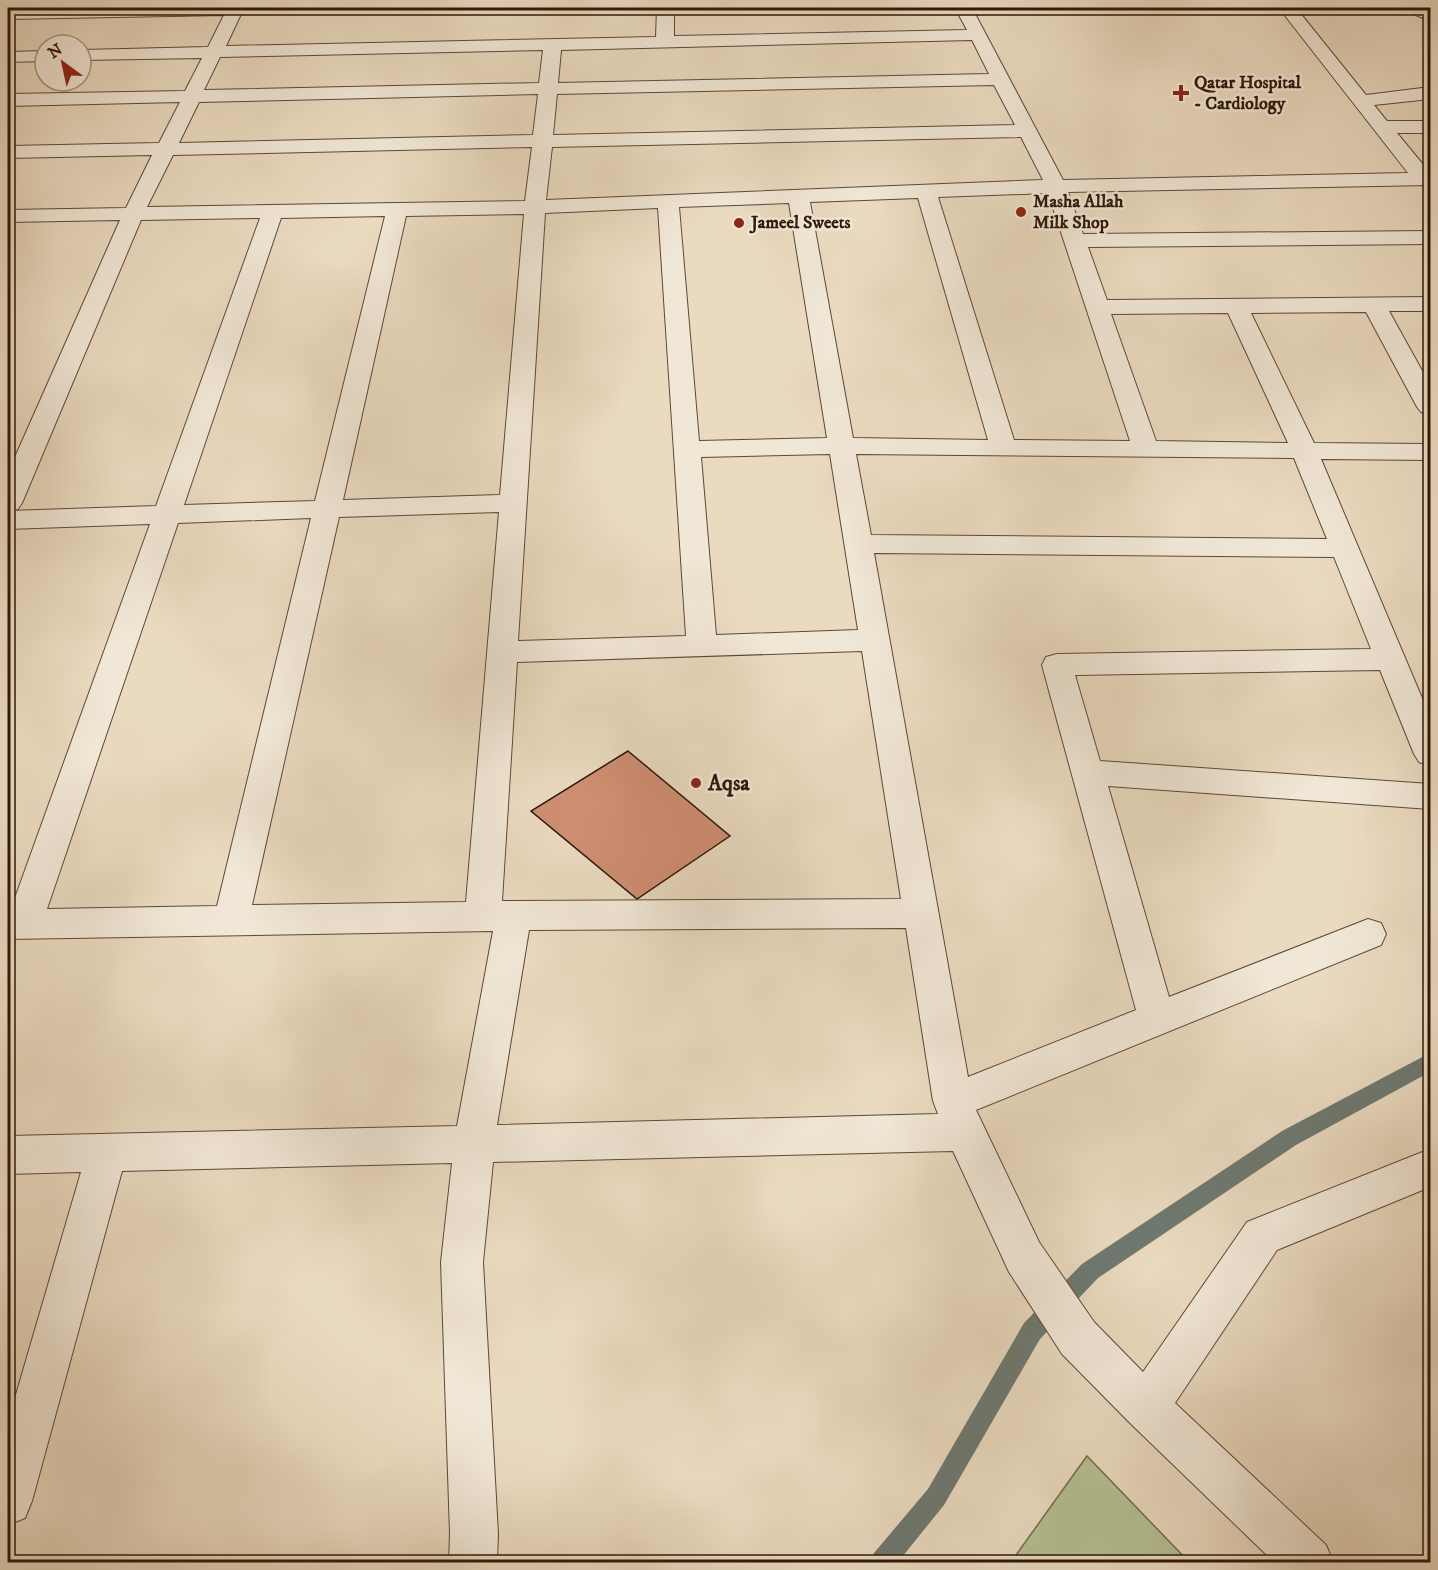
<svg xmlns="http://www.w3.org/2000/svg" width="1438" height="1570" font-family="'IM FELL DW Pica',serif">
<rect width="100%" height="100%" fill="#eadac0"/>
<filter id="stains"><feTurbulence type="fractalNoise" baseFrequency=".00333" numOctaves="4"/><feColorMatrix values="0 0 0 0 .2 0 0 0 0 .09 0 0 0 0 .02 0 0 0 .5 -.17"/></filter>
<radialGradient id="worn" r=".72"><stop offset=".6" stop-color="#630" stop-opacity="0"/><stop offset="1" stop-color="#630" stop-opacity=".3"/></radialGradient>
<path fill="#b5c093" stroke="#726c4e" stroke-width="1.5" d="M1087,1456L1189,1562H1011Z"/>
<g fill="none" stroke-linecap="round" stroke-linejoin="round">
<path fill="#6e7971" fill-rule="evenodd" d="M1430,1053V1072L1296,1145L1098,1278L1040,1339L944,1505L898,1562H871L874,1553L928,1489L1024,1323L1082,1264L1282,1131Z"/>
</g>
<path fill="#cf8e73" stroke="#2e170a" stroke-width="1.5" d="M628,751L730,836L637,899L531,811Z"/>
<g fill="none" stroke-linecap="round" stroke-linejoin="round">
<defs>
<g id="minor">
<path d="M75,8H312L309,12L303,13L241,14L226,46L656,37L657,8H674V36L967,30L955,8H972L1063,180L1408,173L1279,8H1296L1366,95L1430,87V99L1374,105L1387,121H1430V133H1397L1430,173V185L1068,192L1083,234L1430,231V244L1088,247L1107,300L1430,297V311H1389L1430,385V415L1421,412L1417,407L1366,312L1251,313L1314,443L1430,444V460L1321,459L1430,717V766L1419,762L1414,754L1380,670L1075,675L1100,761L1430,784V809L1108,786L1169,997L1368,919L1381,923L1386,934L1381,945L976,1110L1039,1242L1094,1322L1143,1372L1247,1222L1430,1149V1187L1277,1250L1175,1403L1326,1545L1333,1562H1274L1130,1423L1062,1354L1009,1272L953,1151L493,1162L483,1262L498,1534L497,1562H449L450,1534L441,1262L452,1163L122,1171L32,1501L25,1518L8,1525V1422L81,1172L8,1174V1136L457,1126L493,931L8,939V909H11L150,524L8,529V473L120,220L8,222V210L126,208L152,155L8,158V146L159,143L180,102L8,106V94L185,91L202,58L81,60V50L208,47L224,15L8,19V9ZM972,40L989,74L558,83L561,50ZM543,50L539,83L204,90L220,57ZM994,85L1015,125L553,135L557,94ZM538,94L533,135L179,143L199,102ZM1021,137L1043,180L546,200L552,147ZM532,147L525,201L147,207L173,155ZM1048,193L1130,441L1014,440L938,197ZM918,198L988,440L853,438L810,202ZM789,203L827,438L699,441L679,207ZM658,208L686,636L518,641L545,213ZM524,214L500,495L343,500L406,216ZM385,216L315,501L184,505L281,218ZM260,218L156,506L9,511L18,509L22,503L141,220ZM1228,313L1288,443L1156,441L1111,314ZM830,454L858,630L716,635L701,457ZM856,454L1294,458L1327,539L871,535ZM499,512L466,902L252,905L339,517ZM311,518L217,906L47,909L178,523ZM874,553L1334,557L1371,649L1057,654L1046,657L1042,665L1136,1010L968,1077ZM862,651L901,899L502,901L517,662ZM906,928L933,1101L938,1114L497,1125L529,930Z"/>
<path d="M1406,8L1430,9V21L1409,12Z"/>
<path d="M45,51V61L8,62V52Z"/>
</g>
</defs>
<use href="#minor" stroke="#5d4838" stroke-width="2"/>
<use href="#minor" fill="#f1e7d6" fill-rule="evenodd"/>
</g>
<g fill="#8f2418" stroke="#f1e7d6" stroke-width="2">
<path d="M1178 84h6v6h6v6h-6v6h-6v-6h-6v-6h6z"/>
<circle cx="1021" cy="212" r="6"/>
<circle cx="739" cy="223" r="6"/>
<circle cx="696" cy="783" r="6"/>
</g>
<g text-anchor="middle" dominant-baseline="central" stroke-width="5" stroke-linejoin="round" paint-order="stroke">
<g font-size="18" font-weight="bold" fill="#2e170a" stroke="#f1e7d6" text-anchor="start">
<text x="1194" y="83">Qatar Hospital<tspan x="1194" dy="21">- Cardiology</tspan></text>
<text x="1033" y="202">Masha Allah<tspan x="1033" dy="21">Milk Shop</tspan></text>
<text x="751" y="223">Jameel Sweets</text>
</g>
<g font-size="22" font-weight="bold" fill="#2e170a" stroke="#f1e7d6" text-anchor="start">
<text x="708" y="783">Aqsa</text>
</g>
</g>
<rect width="1438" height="1570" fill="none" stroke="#eadac0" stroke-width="30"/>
<rect x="9" y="9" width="1420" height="1552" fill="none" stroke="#2e170a" stroke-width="3"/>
<rect x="15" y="15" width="1408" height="1540" fill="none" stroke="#2e170a" stroke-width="1.5"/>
<g transform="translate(63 63) rotate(327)"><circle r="28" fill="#f1e7d6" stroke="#a39484" stroke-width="1.5"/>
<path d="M0-4.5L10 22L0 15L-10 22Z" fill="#8f2418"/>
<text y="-9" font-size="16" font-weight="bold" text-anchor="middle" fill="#2e170a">N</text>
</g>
<rect width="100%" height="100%" filter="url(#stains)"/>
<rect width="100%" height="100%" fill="url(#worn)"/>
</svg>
